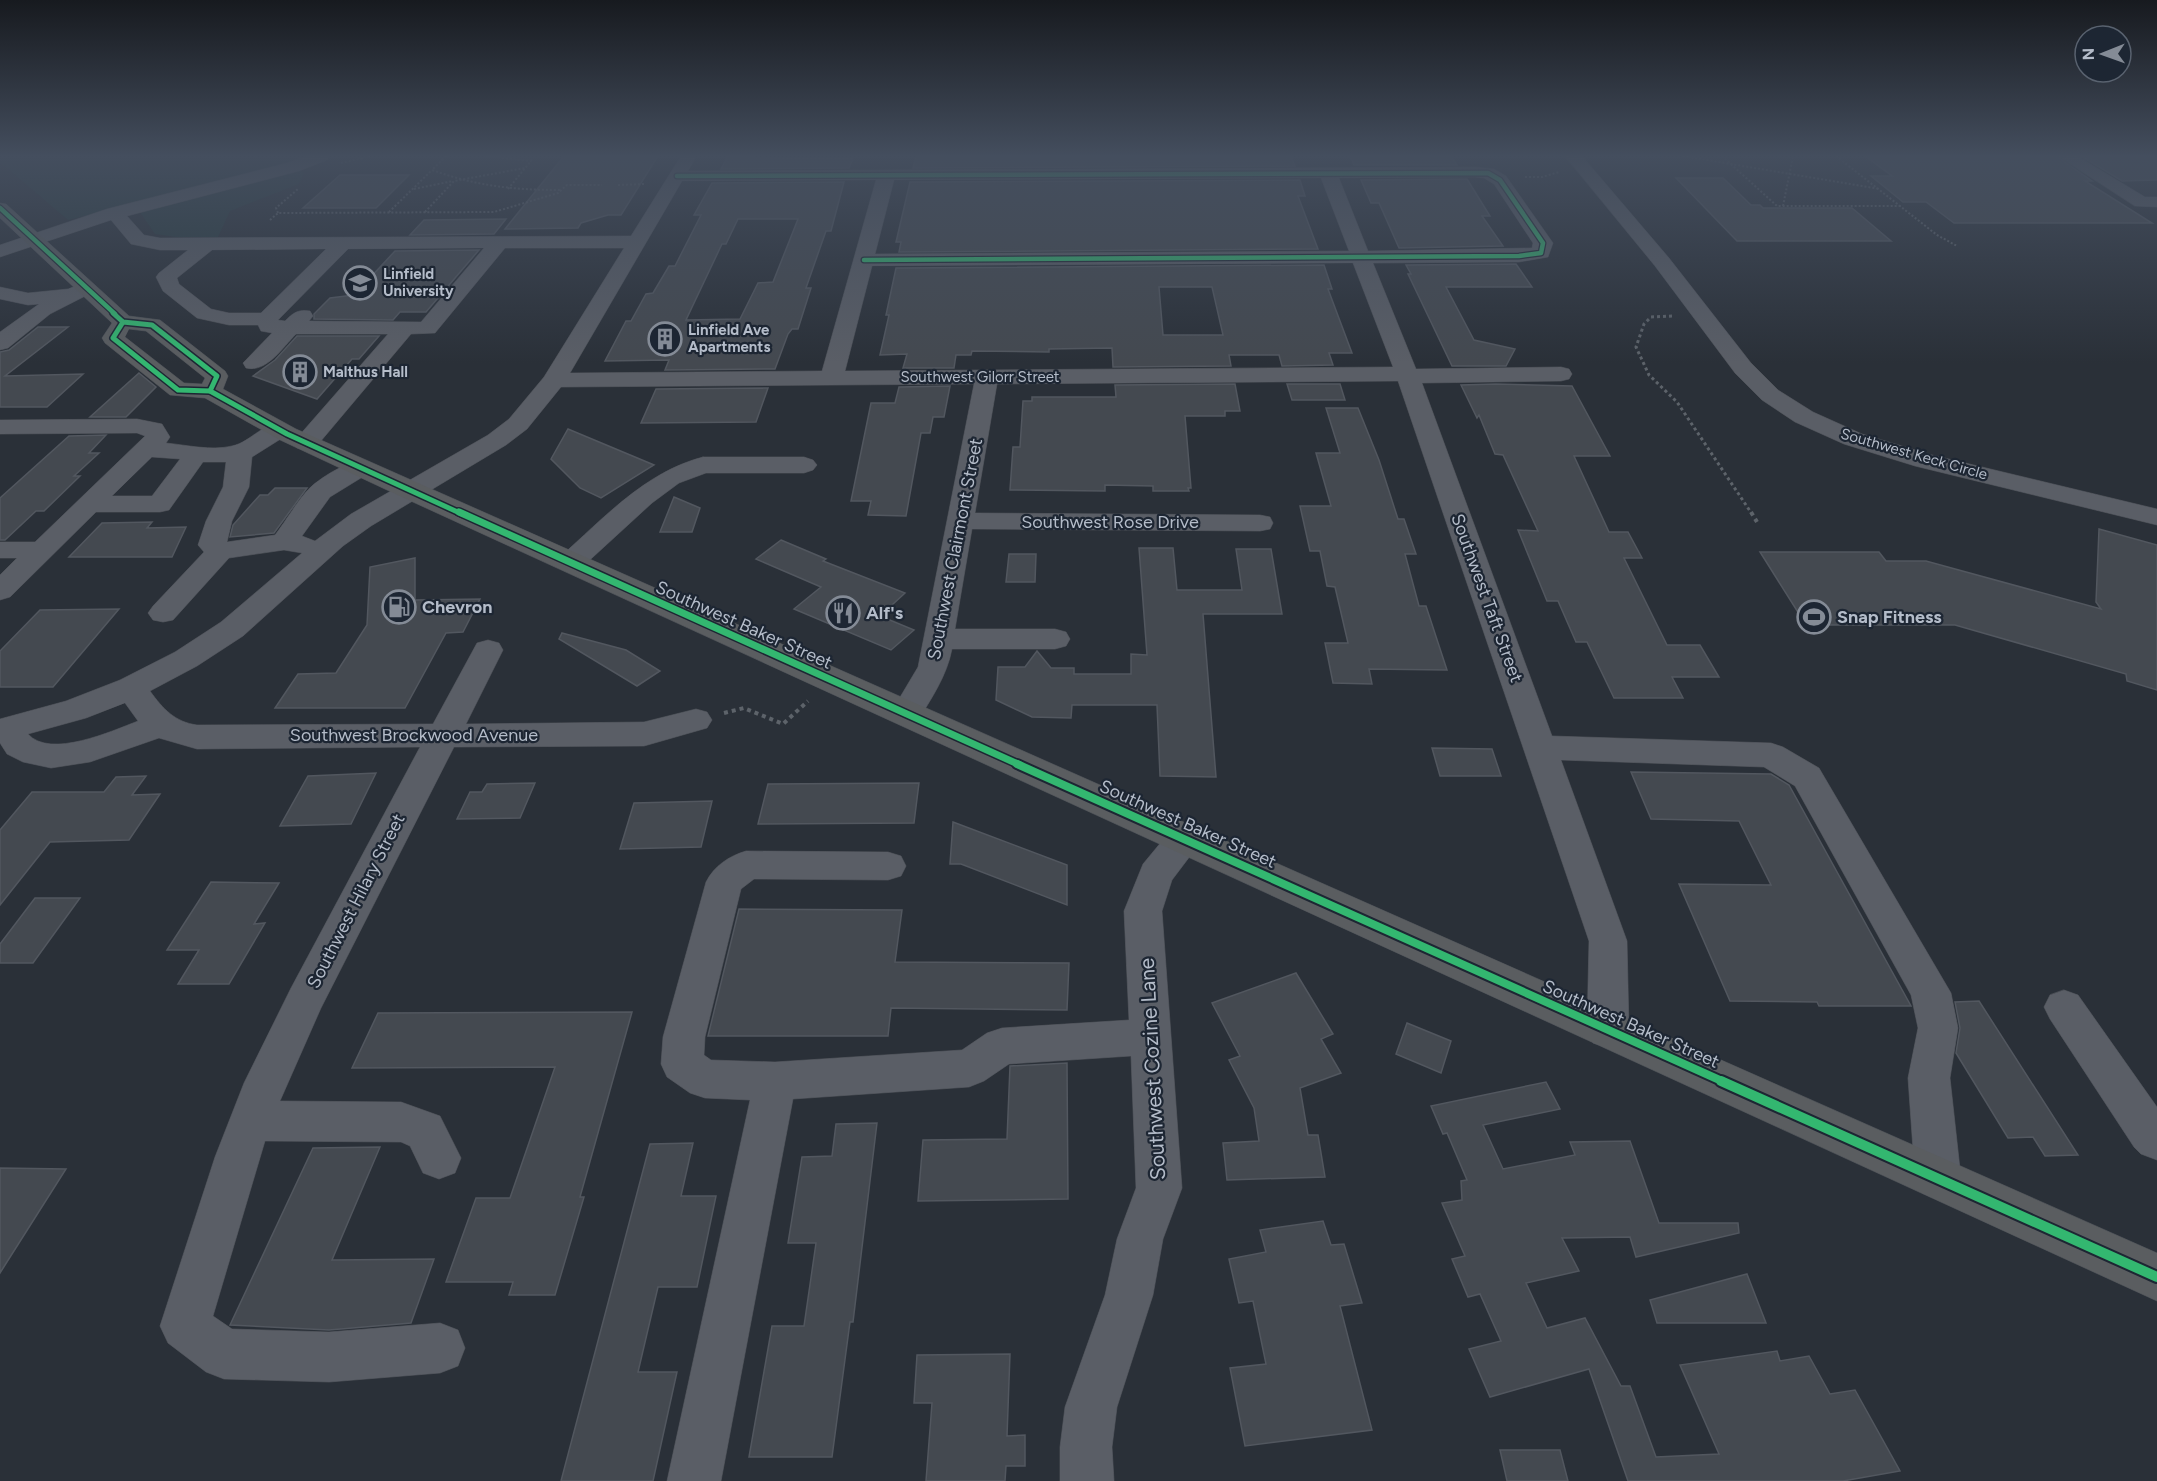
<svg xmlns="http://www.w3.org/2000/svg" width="2157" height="1481" font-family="Figtree,sans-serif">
<rect width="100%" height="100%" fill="#2a3038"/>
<path fill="#273a3e" d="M0,156H306L294,167L304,173L299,184L230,211L218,237H176L155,234L137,208L127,206L68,220L0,162Z"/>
<g fill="#444950" stroke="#52575f" stroke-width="1.5" fill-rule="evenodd">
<path d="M564,156H658L621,215H608L581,223L578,228L505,229Z"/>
<path d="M728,156H755L754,159L853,158L849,168L721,169Z"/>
<path d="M916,156H1291L1295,166L913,168Z"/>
<path d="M1350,156H1451L1457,165H1354Z"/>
<path d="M1865,156H2056L2092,181H2085L2152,223H1954L1926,202H1903L1871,176H1892Z"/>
<path d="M2081,156H2157V180L2122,181Z"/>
<path d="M340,175H409L376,208H303Z"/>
<path d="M1676,178H1723L1751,205H1760L1763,208H1852L1891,241H1737Z"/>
<path d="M1467,179L1490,216H1482L1503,246L1399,248L1379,203H1371L1361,180Z"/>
<path d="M1300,180L1305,196H1298L1318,249L899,252L901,242H896L910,182Z"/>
<path d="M844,182L831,231H826L806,288H811L798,329H792L788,334L775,369L665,370L669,360L605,361L626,321H631L646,294L653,293L669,266H675L701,215H694L712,183ZM738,219H798L773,282L758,283L740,319L686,320L722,244H726Z"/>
<path d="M506,219L494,234L410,235L424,220Z"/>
<path d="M479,250L426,312H400L393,320L314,319V314L330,298L354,295L395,251Z"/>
<path d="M1516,264L1532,287H1446L1474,340L1515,349L1506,366H1452L1408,274H1411L1406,265Z"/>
<path d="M1324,265L1332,289H1328L1352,353H1329L1333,365L1282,366L1279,355H1229L1231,366L1113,367L1112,348L1049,349V352L972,351L971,355H956L954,368H903L907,354L880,355L889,315H886L896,268ZM1159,287H1212L1223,335H1163Z"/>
<path d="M38,327H68L5,376L83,374L47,407H0V352L9,350Z"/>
<path d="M297,336H379L359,359H352L317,399L253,376L275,360Z"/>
<path d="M139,373L156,387L126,417H90Z"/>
<path d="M1235,384L1240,411H1225V416H1185L1191,488H1188L1189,491H1153V486L1105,485V491L1010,490L1013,447H1020L1023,401H1032V397H1116L1115,385Z"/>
<path d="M1287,384H1340L1345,400H1292Z"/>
<path d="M1496,384L1572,386L1610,456H1574L1609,532H1628L1642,558H1624L1667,645H1700L1719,677H1672L1683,698H1614L1587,642H1576L1558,601H1547L1518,530L1538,531L1503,455L1495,454L1479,415L1477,418L1461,385Z"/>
<path d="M950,386L944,417H933L930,433H921L906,516L868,515L871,501H851L871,403H895L899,387Z"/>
<path d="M768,388L756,422L641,423L656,389Z"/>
<path d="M1326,408H1358L1379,460L1398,519H1404L1416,554H1405L1419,606H1426L1447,670L1369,669L1372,684L1333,683L1325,643H1348L1335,587L1327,586L1320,551H1310L1300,506H1331L1316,453H1340Z"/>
<path d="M568,429L654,465L601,498L580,488L551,459Z"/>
<path d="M106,435L89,453H99L74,476H80L44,511H36L5,540H0V498L69,436Z"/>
<path d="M275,488H307L274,533L230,537L233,525L260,495H268Z"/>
<path d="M674,497L700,508L692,532H660Z"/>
<path d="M152,522L147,528L186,527L172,557H69L102,523Z"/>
<path d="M2099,529L2157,545V690L2127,681L2126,674L1955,625H1806L1760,552H1879L1886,561H1926L2101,609L2096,602Z"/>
<path d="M781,540L826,559L823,561L905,593L880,616L914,630L891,650L794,609L821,587L756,559Z"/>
<path d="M1139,548H1173L1177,590H1242L1236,549H1271L1282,614H1203L1216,777L1160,776L1157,705H1072L1071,718L1032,717L996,700L998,667H1025L1037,651L1051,668H1074V674H1131V654L1147,655Z"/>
<path d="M1009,554H1036L1035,582H1006Z"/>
<path d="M415,558V600L480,599L463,632L446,633L405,708H275L298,674L336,673L367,625L370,567Z"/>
<path d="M119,609L53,687H0V651L40,610Z"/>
<path d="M562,633L626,650L660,671L637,686L559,639Z"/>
<path d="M1432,748L1492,749L1501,776H1440Z"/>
<path d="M1631,772L1771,774L1789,785L1911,1006H1819L1817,1002L1730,1001L1679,884L1771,885L1739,821L1651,819Z"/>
<path d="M376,773L351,824L280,826L308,776Z"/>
<path d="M146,776L132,795L160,794L129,840L50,842L0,905V830L32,792H104L116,777Z"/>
<path d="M535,783L520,818L457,819L470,792H482L487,784Z"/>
<path d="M919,783L914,823L758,824L768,784Z"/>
<path d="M712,801L701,847L620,849L634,803Z"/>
<path d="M953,822L1067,865V905L961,864H950Z"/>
<path d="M211,882L279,883L254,924L265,923L229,984H178L199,950H167Z"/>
<path d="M35,898H80L33,963H0V944Z"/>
<path d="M739,909L902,910L895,962L1069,963L1067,1010L891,1008L888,1036H708Z"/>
<path d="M1296,973L1333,1034L1321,1039L1341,1073L1300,1088L1308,1135H1318L1325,1177L1227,1180L1223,1143L1259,1141L1254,1108L1229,1060L1240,1056L1212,1003Z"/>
<path d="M1979,1001L2078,1155L2045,1156L2033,1137L2008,1138L1956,1053L1960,1028L1955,1002Z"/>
<path d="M632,1012L580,1197H584L555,1295H509L513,1282H446L476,1198H510L555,1067L352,1068L378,1013Z"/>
<path d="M1407,1023L1451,1041L1441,1073L1396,1054Z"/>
<path d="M1067,1063L1068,1199L918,1201L923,1140L1007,1139L1010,1066Z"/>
<path d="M1546,1082L1560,1109L1483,1125L1503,1169L1575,1155L1570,1142L1630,1141L1659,1223H1738L1739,1233L1636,1257L1630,1237L1562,1238L1579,1271L1526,1283L1547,1328L1585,1318L1621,1386H1630L1656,1457L1719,1454L1680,1365L1777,1351L1780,1361L1809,1356L1830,1394L1855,1390L1900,1471L1843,1481H1628L1589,1369L1490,1397L1469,1349L1501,1341L1480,1294L1468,1297L1452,1259L1465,1256L1442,1203L1462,1200L1461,1181L1467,1180L1447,1133L1443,1134L1431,1106Z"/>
<path d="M877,1123L853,1322H850L832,1457H749L772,1326H804L816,1243H788L802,1157L832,1156L836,1124Z"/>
<path d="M693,1143L681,1196H716L697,1287H658L638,1372H677L653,1481H561L650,1144Z"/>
<path d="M380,1147L332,1260L434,1259L411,1323L329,1330L230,1325L313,1148Z"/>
<path d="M0,1168L66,1169L0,1273Z"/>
<path d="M1323,1221L1331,1245L1344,1244L1362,1303L1340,1306L1372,1430L1245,1446L1230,1368L1266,1364L1253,1301L1239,1303L1229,1259L1266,1252L1260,1230Z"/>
<path d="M1747,1274L1766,1323H1657L1650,1300Z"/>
<path d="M1010,1354L1007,1436L1025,1435V1466H1006L1005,1481H926L932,1403H914L917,1355Z"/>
<path d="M1500,1450H1560L1568,1481H1507Z"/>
</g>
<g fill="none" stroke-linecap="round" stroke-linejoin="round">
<defs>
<g id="minor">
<path d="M307,156H329L327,160L299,171L127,216L144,235L160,238L631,236L681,156L696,157L688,171L1475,167L1494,169L1506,176L1553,243L1548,257L1519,262L1373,263L1416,369L1561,367L1569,369L1572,374L1569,379L1561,381L1422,383L1552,736L1771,743L1783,747L1819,768L1951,993L1958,1028L1950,1078L1961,1178L1954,1193L1938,1200L1922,1193L1915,1178L1908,1078L1918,1028L1911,995L1795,786L1764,767L1561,760L1627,941L1629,1030L1623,1043L1608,1048L1593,1043L1587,1030L1589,941L1398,381L997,384L975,513L1260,515L1270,517L1273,523L1270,529L1260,531L972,529L955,629H1055L1066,632L1070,639L1066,646L1055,649H952C947,676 931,699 917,722L906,725L895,722L890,714L918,667L974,384L561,387L527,429L506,445L371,526L343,546L243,636L197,666L150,691C163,709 175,722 197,725L433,724L477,643L488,640L499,643L503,650L466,724L644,722L696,709L707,712L712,720L707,728L644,746L454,747L321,1008L280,1101L401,1102L440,1116L461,1158L455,1173L439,1179L423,1173L410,1146L401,1142L265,1141L213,1316L232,1329L329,1332L440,1323L458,1330L465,1348L458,1366L440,1373L329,1382L224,1379L206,1372L168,1343L160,1326L215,1157L244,1083L291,988L420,747L197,749L159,738L90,762L51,768L23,762L7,754L0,743V719L66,701L120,680L175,652L221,622L302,553L284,550L229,558L173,620L163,622L153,620L148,613L153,606L204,552L198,545L206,521L223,487L226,462H203L169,510L160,512H96L10,597L0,600V575L17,558H0V542H35L145,436L137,433L0,434V420L137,419L162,424L170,437L166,443C187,445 211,451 232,446C252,442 264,419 287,425L290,430L287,435L252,457L249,487L232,521L227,542L275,535C286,521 300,496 313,485C327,474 351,458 369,463L373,468L369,473L330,497L302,536L315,541L351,514L488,435L509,419L544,377L624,248H505L435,333L411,334L315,448L306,450L297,448L294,443L297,438L388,334H296C283,347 267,373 246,368L243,363L272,333L261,331L258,325H229L197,318L163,291L156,277L159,273L188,250H160L131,244L111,220L0,257V245L107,209L287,163ZM1475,177L1484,178L1494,184L1533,243L1532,248L1368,251L1339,178ZM1321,178L1349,251L875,254L894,180ZM876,180L822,371L570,373L682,181ZM484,248L421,322L309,321L313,316L310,311C298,309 293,313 285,321L278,320L348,249ZM326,249L261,313H229L211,309L179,284L177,278L212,250ZM1353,263L1393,367L845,371L872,266ZM152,457L180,459L152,496H112ZM125,703L138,721C112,731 50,759 28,734L86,718Z"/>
<path d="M1565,156H1582L1669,258L1751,363L1778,390L1813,412L1862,434L1932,455L2157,509V525L1915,466L1844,444L1795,422L1762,400L1735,373L1655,266Z"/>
<path d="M2058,156H2077L2145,197H2157V207L2135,206Z"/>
<path d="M86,282L93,284L96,288L93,292L50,314L8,348L0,350V332L39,304L28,305L0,299V287L28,293L68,289Z"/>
<path d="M703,457H804L813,460L817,465L813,470L804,473H706L679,483L652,503L580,569L570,571L560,569L556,563L560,557C604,518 645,472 703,457Z"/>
<path d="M1185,825L1198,829L1203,839L1172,880L1162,911L1182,1188L1163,1239L1153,1295L1117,1407L1112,1447L1114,1481H1060V1447L1065,1407L1105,1295L1117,1239L1136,1188L1131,1056L1009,1064L984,1081L969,1087L793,1099L721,1481H667L750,1100L705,1098L690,1093L667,1077L661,1064L663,1037L706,882C714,866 729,856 746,851L888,852L901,856L906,866L901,876L888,880L754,879L741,889L705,1037L704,1055L711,1060L775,1062L962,1050L987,1033L1002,1028L1129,1020L1124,911L1143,864L1172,829Z"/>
<path d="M2064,990L2078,995L2157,1107V1160L2141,1154L2134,1147L2050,1019L2044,1007L2050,995Z"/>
</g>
<path id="highway" d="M0,203L6,204L129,316L160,320L225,371L228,376L223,389L296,429L2157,1253V1301L402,497L278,439L205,398L170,395L105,343L102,338L112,323L0,218ZM129,329L146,331L205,378L202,384L184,383L125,337Z"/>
</defs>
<use href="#minor" stroke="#484c53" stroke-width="1"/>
<use href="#highway" stroke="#474c53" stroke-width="1"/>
<g stroke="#5d636a" stroke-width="2" stroke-dasharray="2 2" stroke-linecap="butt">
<path d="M446,156L432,170C477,186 513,190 561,190"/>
<path d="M486,156L531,161"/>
<path d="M1683,156L1880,189"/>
<path d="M1722,156L1777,206H1901"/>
<path d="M1836,156L1937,235L1957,246"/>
<path d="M341,163L371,156"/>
<path d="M1525,177H1542L1559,172"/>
<path d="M618,185L644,184"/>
<path d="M414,189L453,181"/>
<path d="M508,189L535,156"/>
<path d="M1783,206L1793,156"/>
<path d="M389,212L432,170"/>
<path d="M425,212L454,181L525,168"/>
<path d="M278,213L276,208L298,189"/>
<path d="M270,220L278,213L494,212L558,193L567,185H602"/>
</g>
<path stroke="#5d636a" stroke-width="3" stroke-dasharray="3 3" stroke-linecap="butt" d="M1672,316L1651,317L1644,324L1636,347L1649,375L1677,402L1752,514"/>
<g stroke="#5d636a" stroke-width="4" stroke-dasharray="4 4" stroke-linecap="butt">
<path d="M1751,512L1757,522"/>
<path d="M724,713L744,708L783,724L808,701"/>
</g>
<use href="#minor" fill="#5a5e66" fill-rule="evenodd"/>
<use href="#highway" fill="#5a5d60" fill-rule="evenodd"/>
<defs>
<g id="cycleway-far4">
<path d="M677,176L1488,173L1500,180L1543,243L1541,253L1519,256L864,260"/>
<path d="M0,208L115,314"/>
</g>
<g id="cycleway-far3">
<path d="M113,313L123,322L152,325L217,376L210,391"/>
<path d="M123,322L113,338L178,390L210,391L287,434L462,514"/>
</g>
<path id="cycleway-far2" d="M459,512L1020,765"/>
<path id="cycleway-far1" d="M1017,764L1724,1082"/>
<path id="cycleway" d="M1721,1081L2157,1277"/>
</defs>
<use href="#cycleway-far4" stroke="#1d2633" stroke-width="7"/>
<use href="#cycleway-far3" stroke="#1d2633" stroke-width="8"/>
<use href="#cycleway-far2" stroke="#1d2633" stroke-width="10"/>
<use href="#cycleway-far1" stroke="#1d2633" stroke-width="12"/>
<use href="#cycleway" stroke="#1d2633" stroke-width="14"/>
<use href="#cycleway-far4" stroke="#33b770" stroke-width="4.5"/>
<use href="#cycleway-far3" stroke="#33b770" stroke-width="5"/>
<use href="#cycleway-far2" stroke="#33b770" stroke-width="7"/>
<use href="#cycleway-far1" stroke="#33b770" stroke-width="8"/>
<use href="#cycleway" stroke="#33b770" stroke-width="10"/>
</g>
<linearGradient id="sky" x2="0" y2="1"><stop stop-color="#171a1f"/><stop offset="0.43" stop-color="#444e5e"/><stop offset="1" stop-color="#444e5e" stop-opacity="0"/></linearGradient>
<rect width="2157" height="363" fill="url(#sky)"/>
<defs>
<symbol id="university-ring" viewBox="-11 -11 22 22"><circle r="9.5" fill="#1d2633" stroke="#848b96" stroke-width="1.5"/><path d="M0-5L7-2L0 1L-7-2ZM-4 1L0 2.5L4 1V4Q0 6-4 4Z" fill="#848b96"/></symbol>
<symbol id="building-ring" viewBox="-11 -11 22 22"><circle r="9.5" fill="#1d2633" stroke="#848b96" stroke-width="1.5"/><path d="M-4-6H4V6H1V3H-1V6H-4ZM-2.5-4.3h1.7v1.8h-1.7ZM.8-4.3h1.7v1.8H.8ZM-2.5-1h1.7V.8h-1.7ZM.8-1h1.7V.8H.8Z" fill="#848b96"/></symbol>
<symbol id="fuel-ring" viewBox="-11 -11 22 22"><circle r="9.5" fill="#1d2633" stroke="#848b96" stroke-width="1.5"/><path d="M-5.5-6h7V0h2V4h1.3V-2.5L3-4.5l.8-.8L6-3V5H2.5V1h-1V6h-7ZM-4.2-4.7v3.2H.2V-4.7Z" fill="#848b96"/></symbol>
<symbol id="restaurant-ring" viewBox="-11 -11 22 22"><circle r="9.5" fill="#1d2633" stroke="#848b96" stroke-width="1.5"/><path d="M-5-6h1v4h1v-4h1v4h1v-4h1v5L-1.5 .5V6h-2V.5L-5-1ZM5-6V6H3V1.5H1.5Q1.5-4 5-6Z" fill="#848b96"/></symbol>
<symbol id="stadium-ring" viewBox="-11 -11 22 22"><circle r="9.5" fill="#1d2633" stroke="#848b96" stroke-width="1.5"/><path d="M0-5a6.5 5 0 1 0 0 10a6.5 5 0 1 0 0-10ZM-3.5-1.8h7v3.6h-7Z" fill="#848b96"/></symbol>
</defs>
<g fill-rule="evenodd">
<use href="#university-ring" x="341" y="264" width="38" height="38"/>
<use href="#building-ring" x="646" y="320" width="38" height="38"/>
<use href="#building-ring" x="281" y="353" width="38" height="38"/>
<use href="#fuel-ring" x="380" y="588" width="38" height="38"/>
<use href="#restaurant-ring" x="824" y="594" width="38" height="38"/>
<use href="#stadium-ring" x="1795" y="598" width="38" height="38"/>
</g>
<g text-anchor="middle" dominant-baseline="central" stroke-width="4.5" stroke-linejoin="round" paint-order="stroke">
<g font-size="15" font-weight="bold" fill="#b4bcc9" stroke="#1d2633" text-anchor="start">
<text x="383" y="274">Linfield<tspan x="383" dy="17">University</tspan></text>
<text x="688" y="330">Linfield Ave<tspan x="688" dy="17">Apartments</tspan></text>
<text x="323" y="372">Malthus Hall</text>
</g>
<g font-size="15" fill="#b4bcc9" stroke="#1d2633">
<text x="980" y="377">Southwest Gilorr Street</text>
<text transform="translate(1914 454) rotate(16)">Southwest Keck Circle</text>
</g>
<g font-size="18" fill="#b4bcc9" stroke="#1d2633">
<text x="1110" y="522">Southwest Rose Drive</text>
<text transform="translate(955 549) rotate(-79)">Southwest Clairmont Street</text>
<text transform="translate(1487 598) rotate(70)">Southwest Taft Street</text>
<text transform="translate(744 625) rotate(24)">Southwest Baker Street</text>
<text x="414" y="735">Southwest Brockwood Avenue</text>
<text transform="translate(1188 824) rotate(24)">Southwest Baker Street</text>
<text transform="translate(356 901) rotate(-63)">Southwest Hilary Street</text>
<text transform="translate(1631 1024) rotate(24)">Southwest Baker Street</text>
</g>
<g font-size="18" font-weight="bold" fill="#b4bcc9" stroke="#1d2633" text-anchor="start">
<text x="422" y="607">Chevron</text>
<text x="866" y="613">Alf's</text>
<text x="1837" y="617">Snap Fitness</text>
</g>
<g font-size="21" fill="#b4bcc9" stroke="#1d2633">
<text transform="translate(1152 1069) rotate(-93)">Southwest Cozine Lane</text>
</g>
</g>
<g transform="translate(2103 54) rotate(269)"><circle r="28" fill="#1d2633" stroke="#59626f" stroke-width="1.5"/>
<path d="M0-4.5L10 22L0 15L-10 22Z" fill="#848b96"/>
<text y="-9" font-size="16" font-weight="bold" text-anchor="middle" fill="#b4bcc9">N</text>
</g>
</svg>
